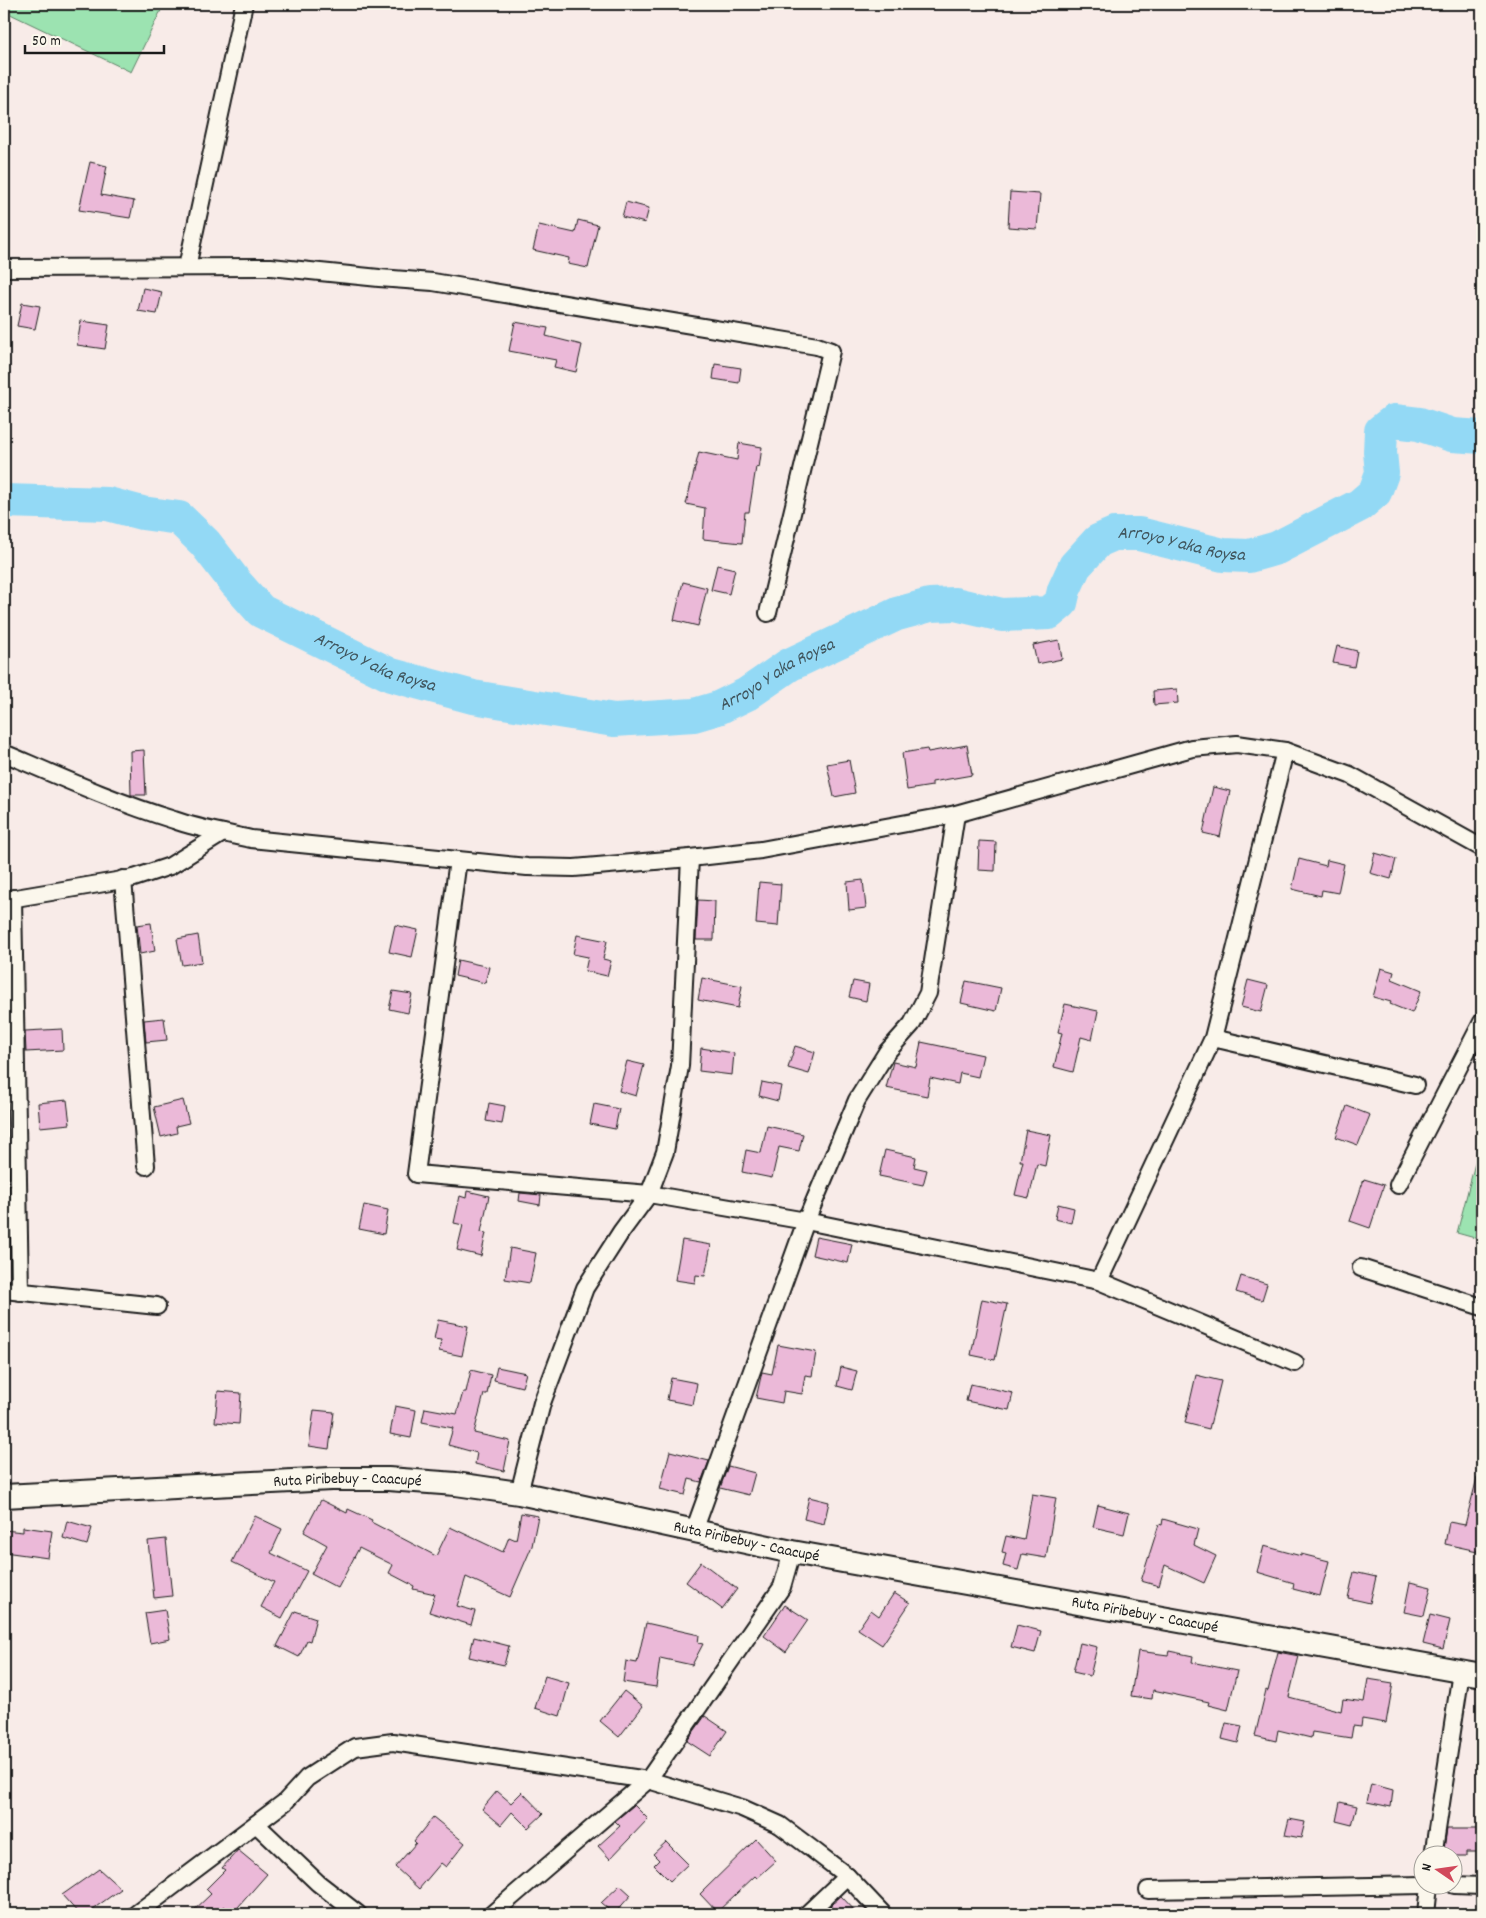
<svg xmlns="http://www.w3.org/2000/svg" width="1486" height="1918" font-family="Dekko,sans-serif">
<rect width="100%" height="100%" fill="#f8ebe8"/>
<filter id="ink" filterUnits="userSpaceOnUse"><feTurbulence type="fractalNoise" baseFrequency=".02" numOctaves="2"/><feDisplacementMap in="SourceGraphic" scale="10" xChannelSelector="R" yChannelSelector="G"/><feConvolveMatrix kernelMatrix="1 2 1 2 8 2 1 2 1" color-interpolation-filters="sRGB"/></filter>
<g filter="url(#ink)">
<g fill="#9ce3b1" stroke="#5c8066">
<path d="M4,4H164L131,72L4,11Z"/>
<path d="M1482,1136V1240L1457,1233Z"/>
</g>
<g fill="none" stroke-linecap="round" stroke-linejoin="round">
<path stroke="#93d9f5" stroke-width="34" id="s1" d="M4,501L108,504L142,513L179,518L205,543L236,583L261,611L391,675L473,697L614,720L694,715L718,708L747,694L789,665L897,614L930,605L955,604L1002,615L1049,613L1061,603L1064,590L1075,566L1098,541L1114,534H1139L1223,555L1249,556L1277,548L1360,505L1375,492L1382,473L1380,452L1381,431L1394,421L1419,424L1452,435L1482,437"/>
</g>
<g fill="#ebb9d8" stroke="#1c1c1c">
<path d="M90,162L107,166L101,195L134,201L130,218L79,210Z"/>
<path d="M1010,192L1040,194L1037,229L1008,227Z"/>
<path d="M626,202L649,208L645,223L622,217Z"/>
<path d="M578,220L598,225L588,268L568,264L569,258L533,250L539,225L575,233Z"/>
<path d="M143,288L162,292L157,314L138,311Z"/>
<path d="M22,303L40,306L35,329L17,326Z"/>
<path d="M81,321L109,325L105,349L77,345Z"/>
<path d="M515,322L548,328L546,336L582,345L576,372L554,367L556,360L509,351Z"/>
<path d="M715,364L741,368L739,383L713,379Z"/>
<path d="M739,443L762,447L759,468L756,467L749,512H745L742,543L703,539L705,508L686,504L699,452L737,460Z"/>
<path d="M717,565L735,569L729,594L711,590Z"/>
<path d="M683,582L707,588L698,626L674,620Z"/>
<path d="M1059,640L1062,659L1037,664L1033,645Z"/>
<path d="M1337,646L1357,651L1354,667L1333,663Z"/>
<path d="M1177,689L1178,703L1154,705L1153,691Z"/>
<path d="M967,745L972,775L932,782V786L907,790L902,753L927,749L928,752Z"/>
<path d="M144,750L146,795H131L130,751Z"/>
<path d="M849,760L855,793L834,797L827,764Z"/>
<path d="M1213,787L1230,791L1220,837L1203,833Z"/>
<path d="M979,841L996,842L995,871L978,870Z"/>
<path d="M1375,853L1396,859L1391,879L1370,873Z"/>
<path d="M1299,859L1326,866L1327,860L1344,864L1338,893L1322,890L1321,896L1292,889Z"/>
<path d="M863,880L866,908L849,910L847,882Z"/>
<path d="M759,882L781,884L778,926L756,924Z"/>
<path d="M698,900L715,901L714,940H696Z"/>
<path d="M151,923L155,951L140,954L137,925Z"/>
<path d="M395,925L418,930L412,957L389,952Z"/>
<path d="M198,935L202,962L182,965L177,939Z"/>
<path d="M577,935L607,941L603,959L611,961L607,976L585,971L588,957L573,954Z"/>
<path d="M458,960L489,967L485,983L455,976Z"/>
<path d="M1381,968L1394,972L1392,979L1421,991L1412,1013L1390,1004L1391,1002L1373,997Z"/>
<path d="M702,978L742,986L738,1008L698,1000Z"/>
<path d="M1248,980L1268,985L1261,1012L1241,1007Z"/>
<path d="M853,981L869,984L866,1001L849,997Z"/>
<path d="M966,981L1001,988L996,1011L961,1003Z"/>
<path d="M393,991L412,994L408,1013L389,1009Z"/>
<path d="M1065,1004L1098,1011L1092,1040L1081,1037L1073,1072L1054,1067L1062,1033L1058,1032Z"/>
<path d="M164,1018L167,1040L146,1042L144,1020Z"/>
<path d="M62,1029L63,1050L26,1052L25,1031Z"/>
<path d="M921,1042L983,1055L978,1077L960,1073L958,1084L930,1078L927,1096L886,1088L893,1062L916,1067Z"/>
<path d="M795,1046L815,1052L809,1074L788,1068Z"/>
<path d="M701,1048L734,1053L732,1075L699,1071Z"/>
<path d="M627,1061L644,1065L636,1096L619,1091Z"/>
<path d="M762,1082L781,1086L778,1101L759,1096Z"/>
<path d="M67,1100L70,1124L40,1127L38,1103Z"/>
<path d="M183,1100L189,1123L176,1126L177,1133L161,1137L154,1107Z"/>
<path d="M489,1103L505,1106L502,1124L486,1121Z"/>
<path d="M594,1104L619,1109L615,1129L590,1124Z"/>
<path d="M1347,1106L1370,1115L1358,1145L1336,1137Z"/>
<path d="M767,1126L803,1134L799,1151L779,1147L772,1178L742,1172L746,1150L761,1153Z"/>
<path d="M1026,1130L1051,1135L1045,1166L1037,1164L1029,1198L1015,1195L1023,1161H1020Z"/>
<path d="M885,1150L916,1157L914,1167L927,1170L923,1185L879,1176Z"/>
<path d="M1364,1179L1384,1185L1370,1228L1350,1221Z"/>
<path d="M467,1191L489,1196L481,1232L486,1233L481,1256L457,1250L463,1225L454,1223L460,1196L466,1198Z"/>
<path d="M520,1193L541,1195L540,1205L519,1201Z"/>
<path d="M1058,1204L1074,1208L1071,1223L1055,1219Z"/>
<path d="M364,1205L388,1210L384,1234L359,1229Z"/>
<path d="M816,1237L852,1244L848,1263L812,1255Z"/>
<path d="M682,1240L711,1245L705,1276L696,1275L695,1283L675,1280Z"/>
<path d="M510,1248L536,1253L530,1283L505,1279Z"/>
<path d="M1241,1276L1267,1284L1262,1300L1236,1292Z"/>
<path d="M982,1299L1007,1304L995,1360L971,1355Z"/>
<path d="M438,1320L468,1326L462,1356L439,1351L441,1340L434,1339Z"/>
<path d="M778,1345L816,1352L812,1376L805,1375L802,1394L784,1391L782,1403L756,1398L762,1372L772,1374Z"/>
<path d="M497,1367L526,1373L522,1387L494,1380Z"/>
<path d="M841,1367L857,1371L852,1390L837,1386Z"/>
<path d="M471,1370L491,1375L487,1394H484L474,1433L510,1441L504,1471L475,1464L477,1453L448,1445L453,1428L422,1422L425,1408L457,1414L463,1392H466Z"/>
<path d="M1196,1375L1221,1381L1209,1429L1185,1423Z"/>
<path d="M671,1378L697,1383L693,1405L667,1400Z"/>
<path d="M970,1384L1013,1393L1009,1410L966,1401Z"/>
<path d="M218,1391L241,1393L239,1424L215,1422Z"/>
<path d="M395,1406L416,1410L411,1438L390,1434Z"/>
<path d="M314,1410L334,1412L329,1449L309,1446Z"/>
<path d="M670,1451L709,1461L701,1482L689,1479L685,1495L660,1489Z"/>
<path d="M728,1466L755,1473L749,1495L720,1488Z"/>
<path d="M1477,1478L1482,1479V1552L1445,1544L1449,1522L1465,1525Z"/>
<path d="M1032,1494L1056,1498L1046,1558L1022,1554L1018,1570L1003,1566L1006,1553L1002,1552L1006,1536L1024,1540Z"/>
<path d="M809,1497L829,1502L824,1524L804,1519Z"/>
<path d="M321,1500L347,1513L348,1509L372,1520L371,1522L436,1556L450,1527L503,1552L509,1537L516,1540L521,1513L538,1516L532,1546L510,1597L466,1577L457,1606L475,1611L471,1625L429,1612L435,1594L413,1589L414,1586L389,1573L393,1565L359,1548L338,1588L311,1574L327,1545L304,1532Z"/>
<path d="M1098,1505L1129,1513L1124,1534L1093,1527Z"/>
<path d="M255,1516L282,1529L271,1553L307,1571L282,1618L261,1607L274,1582L232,1562Z"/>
<path d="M1163,1519L1198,1529L1194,1545L1216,1556L1204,1583L1165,1565L1159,1586L1141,1581L1159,1524L1162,1525Z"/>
<path d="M67,1521L92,1528L87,1545L63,1538Z"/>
<path d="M23,1527L52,1531L48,1558L4,1552V1530L23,1532Z"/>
<path d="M166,1539L172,1596L154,1598L148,1541Z"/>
<path d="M1264,1546L1301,1556V1554L1329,1561L1320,1596L1293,1589L1294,1583L1257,1572Z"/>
<path d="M701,1562L737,1589L722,1609L686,1582Z"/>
<path d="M1354,1572L1376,1577L1370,1603L1348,1598Z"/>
<path d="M1410,1582L1431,1587L1424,1616L1404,1612Z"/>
<path d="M894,1593L910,1603L882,1645L858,1629L871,1610L879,1616Z"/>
<path d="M785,1605L808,1620L786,1652L764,1636Z"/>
<path d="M165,1610L170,1639L150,1643L145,1613Z"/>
<path d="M295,1611L316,1618L310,1641L307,1640L299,1657L277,1646Z"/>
<path d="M1430,1615L1450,1620L1443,1649L1423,1644Z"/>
<path d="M646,1623L699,1635L698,1643L703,1644L692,1665L660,1658L656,1687L623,1682L626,1661L637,1663Z"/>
<path d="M1017,1625L1041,1631L1035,1653L1011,1647Z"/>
<path d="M474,1637L509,1646L504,1665L469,1657Z"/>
<path d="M1080,1643L1097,1647L1090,1676L1073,1672Z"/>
<path d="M1138,1651L1168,1655L1169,1651L1193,1656L1192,1662L1237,1671L1228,1710L1208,1705L1209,1702L1153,1690L1152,1699L1131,1696Z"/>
<path d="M1278,1652L1299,1656L1289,1697L1341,1711L1343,1699L1364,1702L1368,1679L1393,1683L1386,1723L1362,1719L1361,1727L1353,1726L1351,1738L1312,1732L1311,1738L1278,1730L1276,1741L1255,1736L1266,1690L1268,1691Z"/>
<path d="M545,1676L569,1683L560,1716L535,1708Z"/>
<path d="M624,1691L643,1706L619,1737L600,1721Z"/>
<path d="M705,1716L727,1731L710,1756L687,1741Z"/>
<path d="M1226,1723L1242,1726L1238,1743L1222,1739Z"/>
<path d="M1371,1784L1393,1790L1391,1807L1367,1802Z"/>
<path d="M497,1791L511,1803L522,1792L543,1814L528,1828L512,1812L501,1825L482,1809Z"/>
<path d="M1340,1802L1357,1806L1352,1825L1336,1821Z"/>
<path d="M634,1805L648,1819L610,1859L598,1846L620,1826L615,1821Z"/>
<path d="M433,1817L465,1843L446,1867L441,1863L419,1889L395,1867L416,1843L414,1841Z"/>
<path d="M1289,1819L1305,1822L1301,1838L1285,1835Z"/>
<path d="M1447,1829H1482V1852H1466V1856H1443Z"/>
<path d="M756,1839L776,1861L757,1878L755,1876L717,1912L700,1894Z"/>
<path d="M666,1842L688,1864L670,1881L654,1865L659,1860L653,1854Z"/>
<path d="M238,1850L267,1874L232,1914L224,1906L215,1914H190L211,1894L206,1889L225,1870L222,1868Z"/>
<path d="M99,1869L121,1889L86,1914H79L62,1895Z"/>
<path d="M620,1885L631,1895L614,1914L601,1903Z"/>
<path d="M841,1896L858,1914H838L830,1906Z"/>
</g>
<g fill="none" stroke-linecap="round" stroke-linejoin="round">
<defs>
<g id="street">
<path d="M187,267L244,4"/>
<path d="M4,268L271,267L379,278L433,282L817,346L831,351L768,613"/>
<path d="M4,753C60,777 115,802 174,820C199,829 225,833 251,839L527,867L574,868L690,858L761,850L956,814L1192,748L1237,744L1285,751L1350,775L1482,848"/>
<path d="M458,860L416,1174L649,1194L806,1221L1099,1281L1295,1363"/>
<path d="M123,879L146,1166"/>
<path d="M13,898L20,1292"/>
<path d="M4,900L134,878L170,866L223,833"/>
<path d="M1213,1038L1415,1085"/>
<path d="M1398,1185L1482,1022"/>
<path d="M1361,1268L1482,1307"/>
<path d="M1099,1281L1213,1038L1285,751"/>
<path d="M4,1290L157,1306"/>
<path d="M519,1493L542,1403L585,1288L621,1232L649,1194L665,1152L680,1066L690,858"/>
<path d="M694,1531L806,1221L857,1100L887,1052L912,1024L928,993L956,814"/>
<path d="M256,1824L318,1883L358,1914"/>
<path d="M1433,1856L1461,1672"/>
<path d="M1454,1885L1482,1886"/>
<path d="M1148,1890L1424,1885"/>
<path d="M136,1914L285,1802L307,1778L355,1747L393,1742L648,1780L742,1808L780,1825L812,1849L847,1876L883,1914"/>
<path d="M492,1914L648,1780L782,1587L792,1552"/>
<path d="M807,1914L847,1876"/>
<path d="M1426,1914L1429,1886"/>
</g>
<g id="secondary">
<path id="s2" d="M4,1496L331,1479H388L456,1484L519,1493L792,1552L1482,1675"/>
</g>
</defs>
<use href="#street" stroke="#1c1c1c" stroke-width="20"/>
<use href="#secondary" stroke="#1c1c1c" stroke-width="26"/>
<use href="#street" stroke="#fbf7ec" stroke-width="16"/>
<use href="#secondary" stroke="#fbf7ec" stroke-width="22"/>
</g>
</g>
<g text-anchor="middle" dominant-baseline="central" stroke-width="4" stroke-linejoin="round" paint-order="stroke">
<g font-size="16" fill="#1c1c1c" stroke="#fbf7ec">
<text stroke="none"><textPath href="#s2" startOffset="344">Ruta Piribebuy - Caacupé</textPath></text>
<text stroke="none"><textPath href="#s2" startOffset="749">Ruta Piribebuy - Caacupé</textPath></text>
<text stroke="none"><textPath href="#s2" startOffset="1154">Ruta Piribebuy - Caacupé</textPath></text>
</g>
<g font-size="18" font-style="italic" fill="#40555d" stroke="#fbf7ec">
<text stroke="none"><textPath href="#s1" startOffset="1311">Arroyo Y aka Roysa</textPath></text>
<text stroke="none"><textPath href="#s1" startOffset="426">Arroyo Y aka Roysa</textPath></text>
<text stroke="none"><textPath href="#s1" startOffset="846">Arroyo Y aka Roysa</textPath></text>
</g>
</g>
<rect width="1486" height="1918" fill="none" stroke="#fbf7ec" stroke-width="20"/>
<rect x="10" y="10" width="1466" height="1898" fill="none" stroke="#1c1c1c" stroke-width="2" filter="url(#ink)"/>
<g transform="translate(1438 1870) rotate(283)"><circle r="24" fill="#fbf7ec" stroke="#a29f99"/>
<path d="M0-4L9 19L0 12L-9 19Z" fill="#d1495b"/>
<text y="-8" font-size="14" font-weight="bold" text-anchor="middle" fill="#1c1c1c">N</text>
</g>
<path d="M25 45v8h139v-8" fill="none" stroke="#1c1c1c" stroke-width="2.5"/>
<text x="32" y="45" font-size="15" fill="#1c1c1c" stroke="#fbf7ec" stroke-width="4" paint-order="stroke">50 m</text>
</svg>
